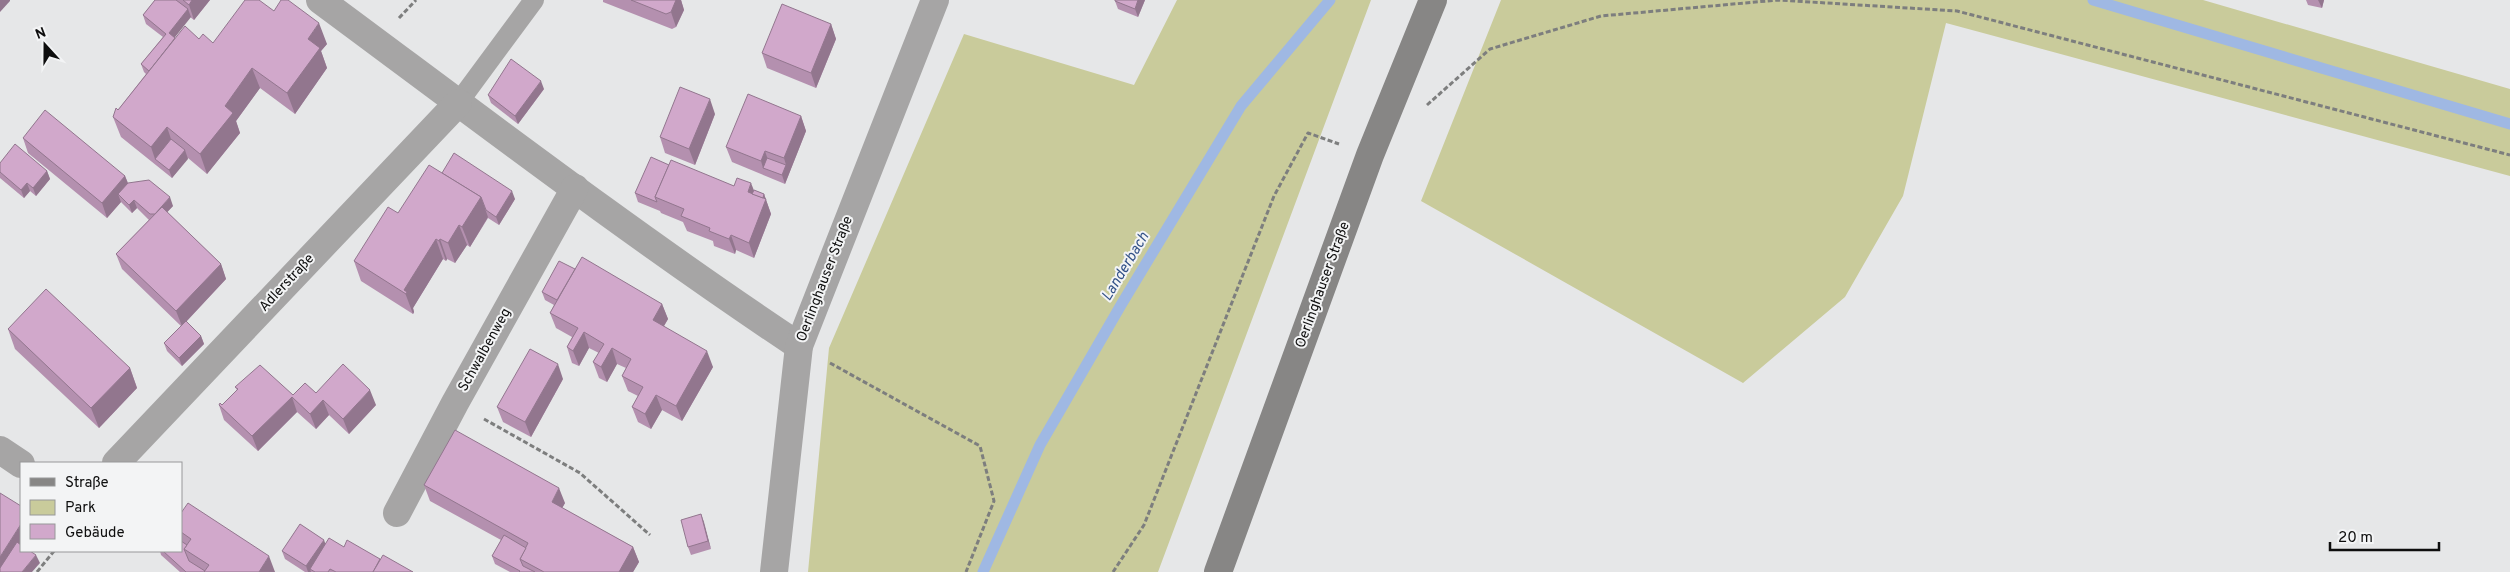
<svg xmlns="http://www.w3.org/2000/svg" width="2510" height="572" font-family="Overpass,sans-serif">
<rect width="100%" height="100%" fill="#e6e7e8"/>
<g fill="#c9cb9b">
<path d="M1177,0H1371L1158,572H808L829,348L964,34L1134,85Z"/>
<path d="M1501,0H2203L2510,89V176L1946,23L1903,196L1845,297L1743,383L1421,201Z"/>
</g>
<g fill="none" stroke-linecap="round" stroke-linejoin="round">
<g stroke="#9fb8e3" stroke-width="11">
<path d="M2093,0L2510,124"/>
<path d="M983,572L1040,445L1121,305L1241,106L1330,0"/>
</g>
<g stroke="#7d7e7e" stroke-width="3" stroke-dasharray="5 2.5" stroke-linecap="butt">
<path d="M399,18L416,0"/>
<path d="M1427,105L1490,49L1601,16L1778,0L1957,11L2510,155"/>
<path d="M830,363L980,446L994,501L966,572"/>
<path d="M484,419L580,473L650,535"/>
<path d="M37,572L54,551"/>
<path d="M1113,572L1144,525L1274,196L1308,133L1339,144"/>
</g>
<path stroke="#a6a5a5" stroke-width="20" d="M458,103L534,0"/>
<g stroke="#a6a5a5" stroke-width="28">
<path d="M320,0C478,117 635,237 799,346"/>
<path d="M0,450L21,464"/>
<path d="M116,463L458,103"/>
<path d="M397,513L455,403L575,188"/>
<path d="M774,572L799,346L935,0"/>
</g>
<path stroke="#878685" stroke-width="28" d="M1218,572L1370,155L1433,0"/>
</g>
<g fill="#b490af">
<path d="M155,0H210L194,20L190,17L174,37L175,38L199,39L213,43L274,11L327,44L321,51L327,68L295,114L260,88L236,121L240,133L207,174L188,158L172,178L121,137L113,117L118,110L146,74L144,72L141,64L163,37L146,24L143,15Z"/>
<path d="M603,0H681L684,10L676,27L672,29L603,2Z"/>
<path d="M1145,0L1138,17L1118,9L1115,1Z"/>
<path d="M2306,0H2324L2322,8L2308,5Z"/>
<path d="M831,24L836,39L816,88L767,68L762,53Z"/>
<path d="M544,89L518,124L491,103L488,95Z"/>
<path d="M715,114L695,165L665,153L660,137Z"/>
<path d="M801,116L806,131L785,184L732,162L726,147Z"/>
<path d="M23,138L125,176L128,183L173,206L167,212L221,264L226,279L186,322L201,336L204,344L182,366L167,351L164,343L181,326L122,269L116,254L149,220L137,208L132,213L121,202L107,218L28,153Z"/>
<path d="M0,163L47,171L50,179L36,196L30,191L24,198L0,178Z"/>
<path d="M669,165L734,186L754,190L764,194L771,214L754,258L736,250L735,254L714,246L713,241L687,231L683,222L661,213L660,211L638,202L635,193Z"/>
<path d="M442,173L515,199L499,225L488,218L470,247L467,245L455,263L447,259L446,261L443,259L413,308L414,312L413,314L361,281L354,261L398,213Z"/>
<path d="M575,269L662,304L668,319L664,326L713,367L682,421L662,410L651,429L638,422L632,407L638,396L628,391L622,376L626,368L617,364L607,382L599,378L593,362L599,353L589,348L579,366L572,363L567,347L572,337L556,328L550,313L554,305L545,300L542,292Z"/>
<path d="M8,329L130,368L137,388L99,428L15,349Z"/>
<path d="M563,379L531,437L503,422L497,407Z"/>
<path d="M235,387L293,395L316,393L376,405L349,434L329,415L316,429L297,412L258,451L224,420L219,405H222L237,390Z"/>
<path d="M424,485L565,503L562,508L633,547L639,562L633,572H510L495,564L492,556L501,540L430,501Z"/>
<path d="M181,511L275,572H180L161,555L160,551H181Z"/>
<path d="M701,514L711,549L691,555L688,547Z"/>
<path d="M325,543L344,547L380,559L413,572H305L285,559L282,551Z"/>
</g>
<g fill="#92768e">
<path d="M0,0H10V1L0,12Z"/>
<path d="M192,0H210L194,20L189,5Z"/>
<path d="M676,0H681L684,10L676,27L671,12Z"/>
<path d="M1138,0H1145L1138,17L1135,9Z"/>
<path d="M2318,0H2324L2322,8Z"/>
<path d="M188,9L191,17L172,41L169,33Z"/>
<path d="M319,23L327,44L321,51L327,68L295,114L287,93L308,39Z"/>
<path d="M831,24L836,39L816,88L811,73Z"/>
<path d="M252,68L260,88L236,121L240,133L207,174L200,154L225,106Z"/>
<path d="M541,81L544,89L518,124L515,116Z"/>
<path d="M710,99L715,114L695,165L689,149Z"/>
<path d="M801,116L806,131L785,184L782,175L786,165L784,158Z"/>
<path d="M167,127L174,148L155,159L151,147Z"/>
<path d="M185,150L188,159L172,178L169,170Z"/>
<path d="M765,151L770,166L763,168L761,161Z"/>
<path d="M47,171L50,179L36,196L33,188Z"/>
<path d="M125,176L131,191L118,194L121,202L107,218L102,203Z"/>
<path d="M27,183L30,191L24,198L21,190Z"/>
<path d="M751,183L757,198L748,192Z"/>
<path d="M512,191L515,199L499,225L496,217Z"/>
<path d="M764,194L771,214L754,258L749,243L761,203Z"/>
<path d="M170,197L173,206L158,222L155,214Z"/>
<path d="M481,197L488,217L470,247L462,227Z"/>
<path d="M134,200L137,208L132,213L129,205Z"/>
<path d="M459,225L467,245L455,263L448,243Z"/>
<path d="M731,235L736,250L735,254L729,239Z"/>
<path d="M436,239L443,259L413,308L414,312L413,314L404,290Z"/>
<path d="M440,239L447,259L446,261L439,241Z"/>
<path d="M221,264L226,279L182,326L176,311Z"/>
<path d="M662,304L668,319L658,336L653,320Z"/>
<path d="M584,332L589,348L579,366L573,351Z"/>
<path d="M201,336L204,344L182,366L179,358Z"/>
<path d="M612,348L617,364L607,382L601,367Z"/>
<path d="M707,351L713,367L682,421L676,406Z"/>
<path d="M558,364L563,379L531,437L525,422Z"/>
<path d="M130,368L137,388L99,428L91,408Z"/>
<path d="M370,390L376,405L349,434L343,419Z"/>
<path d="M656,395L662,410L651,429L645,414Z"/>
<path d="M292,397L297,412L258,451L252,436Z"/>
<path d="M323,400L329,415L316,429L310,414Z"/>
<path d="M559,488L565,503L557,517L552,502Z"/>
<path d="M701,514L704,522L711,549L708,541Z"/>
<path d="M21,524V548L0,572V557Z"/>
<path d="M324,540L327,548L310,569L311,572H308L306,566Z"/>
<path d="M633,547L639,562L633,572H619Z"/>
<path d="M36,555L40,563L32,572H22Z"/>
<path d="M269,556L275,572H259Z"/>
</g>
<g fill="#d1a8cb" stroke="#92768e">
<path d="M155,0H176L188,9L169,33L175,38L149,71L141,64L166,34L143,15Z"/>
<path d="M183,0H192L189,5Z"/>
<path d="M245,0H259L274,11L281,0H288L319,23L308,39L320,48L287,93L252,68L225,106L233,113L200,154L167,127L151,147L113,117L116,108L118,110L185,26L199,39L203,34L213,43Z"/>
<path d="M631,0H676L671,12L666,14Z"/>
<path d="M1115,0H1138L1135,9L1115,1Z"/>
<path d="M782,4L831,24L811,73L762,53Z"/>
<path d="M511,59L541,81L515,116L488,95Z"/>
<path d="M680,87L710,99L689,149L660,137Z"/>
<path d="M748,94L801,116L784,158L765,151L761,161L726,147Z"/>
<path d="M45,110L125,176L102,203L23,138Z"/>
<path d="M171,139L185,150L169,170L155,159Z"/>
<path d="M15,144L47,171L33,188L27,183L21,190L0,172V163Z"/>
<path d="M454,153L512,191L496,217L486,210L481,197L442,173Z"/>
<path d="M651,157L669,165L655,197L657,202L635,193Z"/>
<path d="M767,158L786,165L782,175L763,168Z"/>
<path d="M671,160L734,186L737,178L751,183L748,192L766,199L749,243L731,235L729,239L709,231L710,228L681,216L684,209L655,197Z"/>
<path d="M429,165L481,197L462,227L459,225L448,243L440,239L439,241L436,239L404,290L407,292L406,294L354,261L388,207L398,213Z"/>
<path d="M149,180L170,197L155,214H150L134,200L129,205L118,194L128,183Z"/>
<path d="M754,190L764,194L763,198L752,194Z"/>
<path d="M162,207L221,264L176,311L116,254Z"/>
<path d="M582,257L662,304L653,320L707,351L676,406L656,395L645,414L638,410L632,407L643,387L622,376L631,359L612,348L601,367L593,362L604,344L584,332L573,351L567,347L578,328L550,313Z"/>
<path d="M559,261L575,269L557,300L542,292Z"/>
<path d="M46,289L130,368L91,408L8,329Z"/>
<path d="M186,321L201,336L179,358L164,343Z"/>
<path d="M530,349L558,364L525,422L497,407Z"/>
<path d="M343,364L370,390L343,419L323,400L310,414L292,397L252,436L219,405L220,403L222,405L238,389L235,387L260,365L293,395L305,383L316,393Z"/>
<path d="M455,430L559,488L552,502L633,547L619,572H544L520,559L528,543L424,485Z"/>
<path d="M0,493L21,506V524L0,557Z"/>
<path d="M188,503L269,556L259,572H204L209,565L184,549L191,539L181,532V513Z"/>
<path d="M701,514L708,541L688,547L681,520Z"/>
<path d="M300,524L324,540L306,566L282,551Z"/>
<path d="M504,535L526,548L520,559L523,566L535,572H519L520,571L492,556Z"/>
<path d="M329,538L344,547L347,540L380,559L373,572H336L330,569L328,572H315L310,569Z"/>
<path d="M181,541L187,545L184,549L189,561L205,571L204,572H186L163,551H181Z"/>
<path d="M17,542L21,545V551H30L36,555L22,572H0V568Z"/>
<path d="M383,555L413,572H373Z"/>
</g>
<g text-anchor="middle" dominant-baseline="central" stroke-width="4" stroke-linejoin="round" paint-order="stroke">
<g font-size="14" fill="#0e0e0e" stroke="#f3f4f5">
<text transform="translate(825 279) rotate(-69)">Oerlinghauser Straße</text>
<text transform="translate(287 283) rotate(-47)">Adlerstraße</text>
<text transform="translate(1323 285) rotate(-70)">Oerlinghauser Straße</text>
<text transform="translate(485 350) rotate(-61)">Schwalbenweg</text>
</g>
<g font-size="15" font-style="italic" fill="#335288" stroke="#f3f4f5">
<text transform="translate(1126 267) rotate(-59)">Landerbach</text>
</g>
</g>
<rect x="20" y="462" width="162" height="90" fill="#f3f4f5" stroke="#979899"/>
<rect x="30" y="478" width="25" height="8" fill="#878685" stroke="#979899"/>
<text x="65" y="487" font-size="15" fill="#0e0e0e">Straße</text>
<rect x="30" y="500" width="25" height="15" fill="#c9cb9b" stroke="#979899"/>
<text x="65" y="512" font-size="15" fill="#0e0e0e">Park</text>
<rect x="30" y="524" width="25" height="15" fill="#d1a8cb" stroke="#979899"/>
<text x="65" y="537" font-size="15" fill="#0e0e0e">Gebäude</text>
<g transform="translate(45 45) rotate(339)" stroke="#f3f4f5" stroke-width="4" paint-order="stroke">
<path d="M0-4L9 19L0 12L-9 19Z" fill="#0e0e0e"/>
<text y="-8" font-size="14" font-weight="bold" text-anchor="middle" fill="#0e0e0e">N</text>
</g>
<path d="M2330 542v8h109v-8" fill="none" stroke="#0e0e0e" stroke-width="2.5"/>
<text x="2338" y="542" font-size="15" fill="#0e0e0e" stroke="#f3f4f5" stroke-width="4" paint-order="stroke">20 m</text>
</svg>
